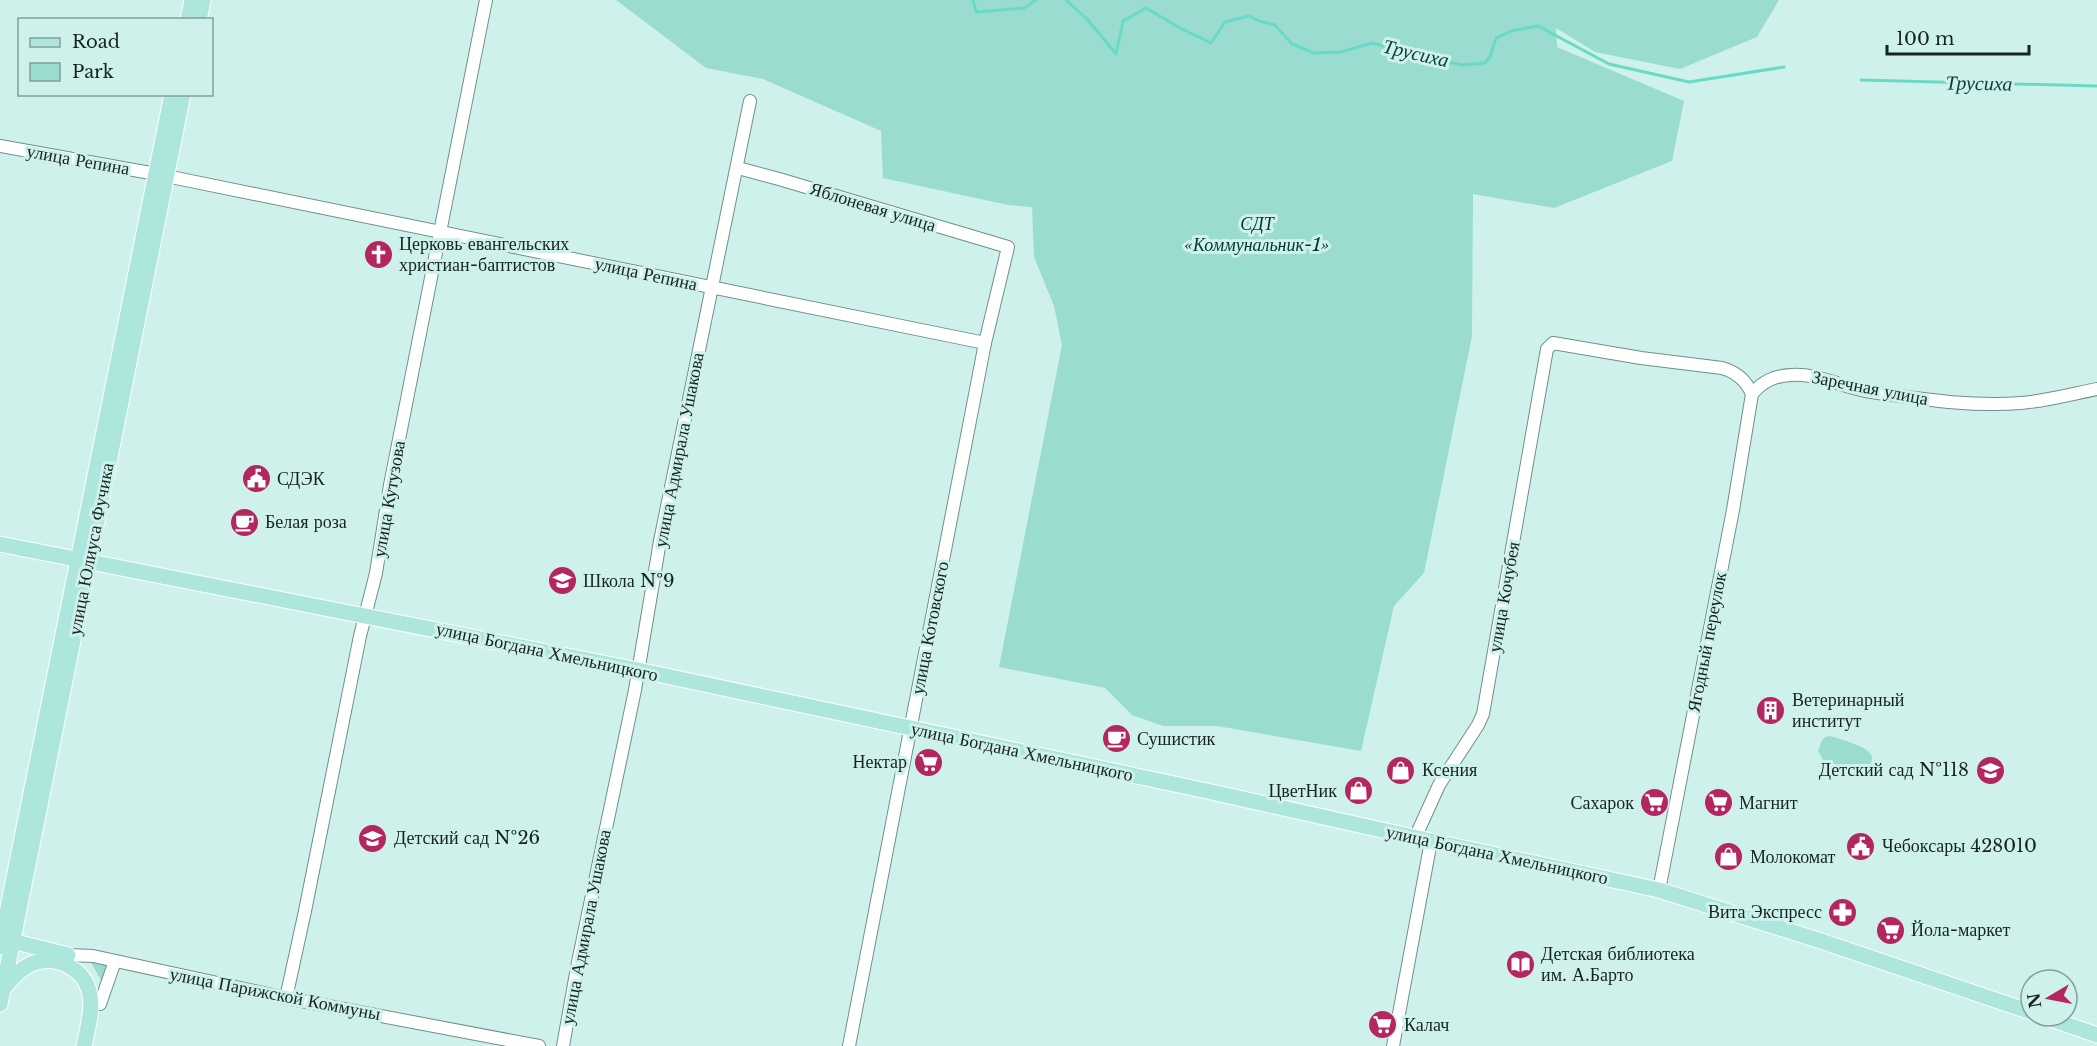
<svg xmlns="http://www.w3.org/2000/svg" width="2097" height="1046" font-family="'Libre Baskerville',serif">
<rect width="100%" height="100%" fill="#cef2eb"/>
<g fill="#9adcd0">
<path d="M616,0H1779L1757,37L1680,69L1595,52L1556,28L1557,47L1684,101L1672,161L1554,208L1473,194L1472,336L1424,573L1394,606L1361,751L1217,726H1163L1132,715L1105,688L999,667L1062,345L1054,306L1034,257L1032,207L1008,205L883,178L881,131L763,79L706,68Z"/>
<path d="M1830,736C1840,739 1868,746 1872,756C1873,761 1870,766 1867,770L1857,772L1823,760L1818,751L1821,742L1825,737Z"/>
<path d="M90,961L109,964L102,982Z"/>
</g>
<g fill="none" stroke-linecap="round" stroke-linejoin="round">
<g stroke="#69dac8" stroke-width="3">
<path d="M973,0L976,12L1024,8L1036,0"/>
<path d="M1066,0L1087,19L1116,54L1123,21L1146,8L1180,28L1211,43L1225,22L1249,16L1259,21L1275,25L1292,44L1314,53L1341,52L1372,43L1387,47H1404L1432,59L1463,65L1485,63L1490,57L1496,38L1511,31L1538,26L1609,64L1689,82L1784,67"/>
<path d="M1861,80L2097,86"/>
</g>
<defs>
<g id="minor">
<path d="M0,146L156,174"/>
<path d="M738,168L779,179L1008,247L985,343L849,1046"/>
<path d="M166,176L985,343"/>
<path d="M1752,394C1763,381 1774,376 1791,375C1818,373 1844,388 1871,392C1921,399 1970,407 2021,403C2046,401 2072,394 2097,389"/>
<path d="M1415,838L1439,785L1478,725L1483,714L1547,349L1553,343L1641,358L1722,368C1736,372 1746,380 1752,394"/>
<path d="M1659,890L1733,510L1752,394"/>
<path d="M67,955L93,956L286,998L539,1046"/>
<path d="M286,998L305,911L360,636L376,573L390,485L486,0"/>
<path d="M100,1004L115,961"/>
<path d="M563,1046L578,962L635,690L660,541L750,101"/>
<path d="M1393,1046L1431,841"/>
</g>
<g id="major">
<path d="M188,20L192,0"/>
<path d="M199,20L203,0"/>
<path d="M0,544L638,670L1207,791L1431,841L1659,890L1818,940L2031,1012"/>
<path d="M12,941L68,955"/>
<path d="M0,947L172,94"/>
<path d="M3,989C11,979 20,969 31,964C56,954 85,968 90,995C93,1011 87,1030 84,1046"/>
<path d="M0,1004L183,94"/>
<path d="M2042,1016L2097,1035"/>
</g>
</defs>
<use href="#minor" stroke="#6f9089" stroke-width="14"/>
<use href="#major" stroke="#fff" stroke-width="17"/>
<use href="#minor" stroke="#fff" stroke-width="12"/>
<use href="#major" stroke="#ace6dd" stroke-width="15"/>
</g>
<defs>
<symbol id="church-disc" viewBox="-11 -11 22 22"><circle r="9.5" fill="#b32660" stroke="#cef2eb"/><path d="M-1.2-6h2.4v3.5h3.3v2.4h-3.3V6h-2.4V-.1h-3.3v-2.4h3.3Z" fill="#fff"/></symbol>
<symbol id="civic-disc" viewBox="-11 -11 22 22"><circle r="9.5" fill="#b32660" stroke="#cef2eb"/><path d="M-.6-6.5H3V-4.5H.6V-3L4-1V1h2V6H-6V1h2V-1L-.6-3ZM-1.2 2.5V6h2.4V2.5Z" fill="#fff"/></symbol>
<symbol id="cafe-disc" viewBox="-11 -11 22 22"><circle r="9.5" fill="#b32660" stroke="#cef2eb"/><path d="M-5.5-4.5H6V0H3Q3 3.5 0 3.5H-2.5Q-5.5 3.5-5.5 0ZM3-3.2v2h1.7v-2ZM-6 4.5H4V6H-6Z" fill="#fff"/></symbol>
<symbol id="school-disc" viewBox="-11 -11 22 22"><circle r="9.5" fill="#b32660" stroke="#cef2eb"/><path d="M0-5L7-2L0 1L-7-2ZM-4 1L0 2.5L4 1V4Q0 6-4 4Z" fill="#fff"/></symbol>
<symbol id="building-disc" viewBox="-11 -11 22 22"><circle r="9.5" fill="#b32660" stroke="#cef2eb"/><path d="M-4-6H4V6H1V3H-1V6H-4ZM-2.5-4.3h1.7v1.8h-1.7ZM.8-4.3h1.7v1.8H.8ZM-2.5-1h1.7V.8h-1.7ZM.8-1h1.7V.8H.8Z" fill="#fff"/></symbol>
<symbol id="supermarket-disc" viewBox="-11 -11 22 22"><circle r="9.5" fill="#b32660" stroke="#cef2eb"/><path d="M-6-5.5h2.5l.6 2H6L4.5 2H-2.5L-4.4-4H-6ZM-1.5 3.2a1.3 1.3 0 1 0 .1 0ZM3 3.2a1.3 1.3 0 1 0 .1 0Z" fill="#fff"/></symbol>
<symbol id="shop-disc" viewBox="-11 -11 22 22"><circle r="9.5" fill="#b32660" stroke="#cef2eb"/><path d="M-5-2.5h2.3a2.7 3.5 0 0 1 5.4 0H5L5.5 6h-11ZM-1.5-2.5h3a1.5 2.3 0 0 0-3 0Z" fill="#fff"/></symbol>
<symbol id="pharmacy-disc" viewBox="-11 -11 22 22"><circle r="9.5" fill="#b32660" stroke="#cef2eb"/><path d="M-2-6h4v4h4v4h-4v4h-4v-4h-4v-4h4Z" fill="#fff"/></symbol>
<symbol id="library-disc" viewBox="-11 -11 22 22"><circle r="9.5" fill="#b32660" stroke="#cef2eb"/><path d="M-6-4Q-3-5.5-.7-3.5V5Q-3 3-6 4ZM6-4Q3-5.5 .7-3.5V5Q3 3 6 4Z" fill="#fff"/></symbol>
</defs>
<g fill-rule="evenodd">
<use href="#church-disc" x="362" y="238" width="33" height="33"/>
<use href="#civic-disc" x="240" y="462" width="33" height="33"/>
<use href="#cafe-disc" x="228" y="506" width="33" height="33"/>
<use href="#school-disc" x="546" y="564" width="33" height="33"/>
<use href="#building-disc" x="1754" y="694" width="33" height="33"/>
<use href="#cafe-disc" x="1100" y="722" width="33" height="33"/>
<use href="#supermarket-disc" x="912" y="746" width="33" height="33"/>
<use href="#shop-disc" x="1384" y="754" width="33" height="33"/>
<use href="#school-disc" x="1974" y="754" width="33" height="33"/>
<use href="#shop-disc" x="1342" y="774" width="33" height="33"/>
<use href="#supermarket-disc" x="1638" y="786" width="33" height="33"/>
<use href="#supermarket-disc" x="1702" y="786" width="33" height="33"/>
<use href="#school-disc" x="356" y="822" width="33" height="33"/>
<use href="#civic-disc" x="1844" y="830" width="33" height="33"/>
<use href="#shop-disc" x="1712" y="840" width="33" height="33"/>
<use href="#pharmacy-disc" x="1826" y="896" width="33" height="33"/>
<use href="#supermarket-disc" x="1874" y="914" width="33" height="33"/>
<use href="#library-disc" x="1504" y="948" width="33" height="33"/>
<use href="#supermarket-disc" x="1366" y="1008" width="33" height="33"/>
</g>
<g text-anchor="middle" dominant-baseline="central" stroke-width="6" stroke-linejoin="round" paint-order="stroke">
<g font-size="18" fill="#162321" stroke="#cef2eb">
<text transform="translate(78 160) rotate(10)">улица Репина</text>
<text transform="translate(873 207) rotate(17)">Яблоневая улица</text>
<text transform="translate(646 274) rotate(12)">улица Репина</text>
<text transform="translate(1870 388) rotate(11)">Заречная улица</text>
<text transform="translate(679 450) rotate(-79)">улица Адмирала Ушакова</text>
<text transform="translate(389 499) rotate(-80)">улица Кутузова</text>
<text transform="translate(91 549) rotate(-79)">улица Юлиуса Фучика</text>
<text transform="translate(1504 597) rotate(-80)">улица Кочубея</text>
<text transform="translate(930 628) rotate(-79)">улица Котовского</text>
<text transform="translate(1707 642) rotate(-79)">Ягодный переулок</text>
<text transform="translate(547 652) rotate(12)">улица Богдана Хмельницкого</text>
<text transform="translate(1022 752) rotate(12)">улица Богдана Хмельницкого</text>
<text transform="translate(1497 855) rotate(12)">улица Богдана Хмельницкого</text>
<text transform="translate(586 927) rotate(-79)">улица Адмирала Ушакова</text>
<text transform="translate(275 994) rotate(11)">улица Парижской Коммуны</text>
</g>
<g font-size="18" font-style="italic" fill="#00362f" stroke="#cef2eb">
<text x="1257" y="224">СДТ<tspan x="1257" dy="21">«Коммунальник-1»</tspan></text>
</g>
<g font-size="18" fill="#162321" stroke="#cef2eb" text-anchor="start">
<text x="399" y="244">Церковь евангельских<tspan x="399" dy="21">христиан-баптистов</tspan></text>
<text x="277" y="479">СДЭК</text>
<text x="265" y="522">Белая роза</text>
<text x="583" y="581">Школа №9</text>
<text x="1792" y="700">Ветеринарный<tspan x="1792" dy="21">институт</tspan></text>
<text x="1137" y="739">Сушистик</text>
<text x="907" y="762" text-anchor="end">Нектар</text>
<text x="1422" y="770">Ксения</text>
<text x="1969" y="770" text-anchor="end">Детский сад №118</text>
<text x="1337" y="791" text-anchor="end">ЦветНик</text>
<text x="1634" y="803" text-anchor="end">Сахарок</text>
<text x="1739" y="803">Магнит</text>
<text x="394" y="838">Детский сад №26</text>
<text x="1882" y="846">Чебоксары 428010</text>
<text x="1750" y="857">Молокомат</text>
<text x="1822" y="912" text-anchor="end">Вита Экспресс</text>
<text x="1911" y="930">Йола-маркет</text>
<text x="1541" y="954">Детская библиотека<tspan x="1541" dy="21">им. А.Барто</tspan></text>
<text x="1404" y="1025">Калач</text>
</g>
<g font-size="20" font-style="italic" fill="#0c413a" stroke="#cef2eb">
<text transform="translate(1416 53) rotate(13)">Трусиха</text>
<text transform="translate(1979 83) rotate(1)">Трусиха</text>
</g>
</g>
<rect x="18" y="18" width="195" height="78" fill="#cef2eb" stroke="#849f9a" stroke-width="1.5"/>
<rect x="30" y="38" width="30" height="9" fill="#ace6dd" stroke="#849f9a" stroke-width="1.5"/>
<text x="72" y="48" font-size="18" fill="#162321">Road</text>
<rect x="30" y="63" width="30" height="18" fill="#9adcd0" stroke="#849f9a" stroke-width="1.5"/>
<text x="72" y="78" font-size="18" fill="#162321">Park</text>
<g transform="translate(2049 998) rotate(260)"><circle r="28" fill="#cef2eb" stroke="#849f9a" stroke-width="1.5"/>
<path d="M0-4.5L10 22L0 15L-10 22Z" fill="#b32660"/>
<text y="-9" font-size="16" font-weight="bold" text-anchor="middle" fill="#162321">N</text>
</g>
<path d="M1887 45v9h142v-9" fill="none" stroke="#162321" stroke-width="3"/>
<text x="1896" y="45" font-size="18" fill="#162321" stroke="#cef2eb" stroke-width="4.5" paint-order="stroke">100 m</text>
</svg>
